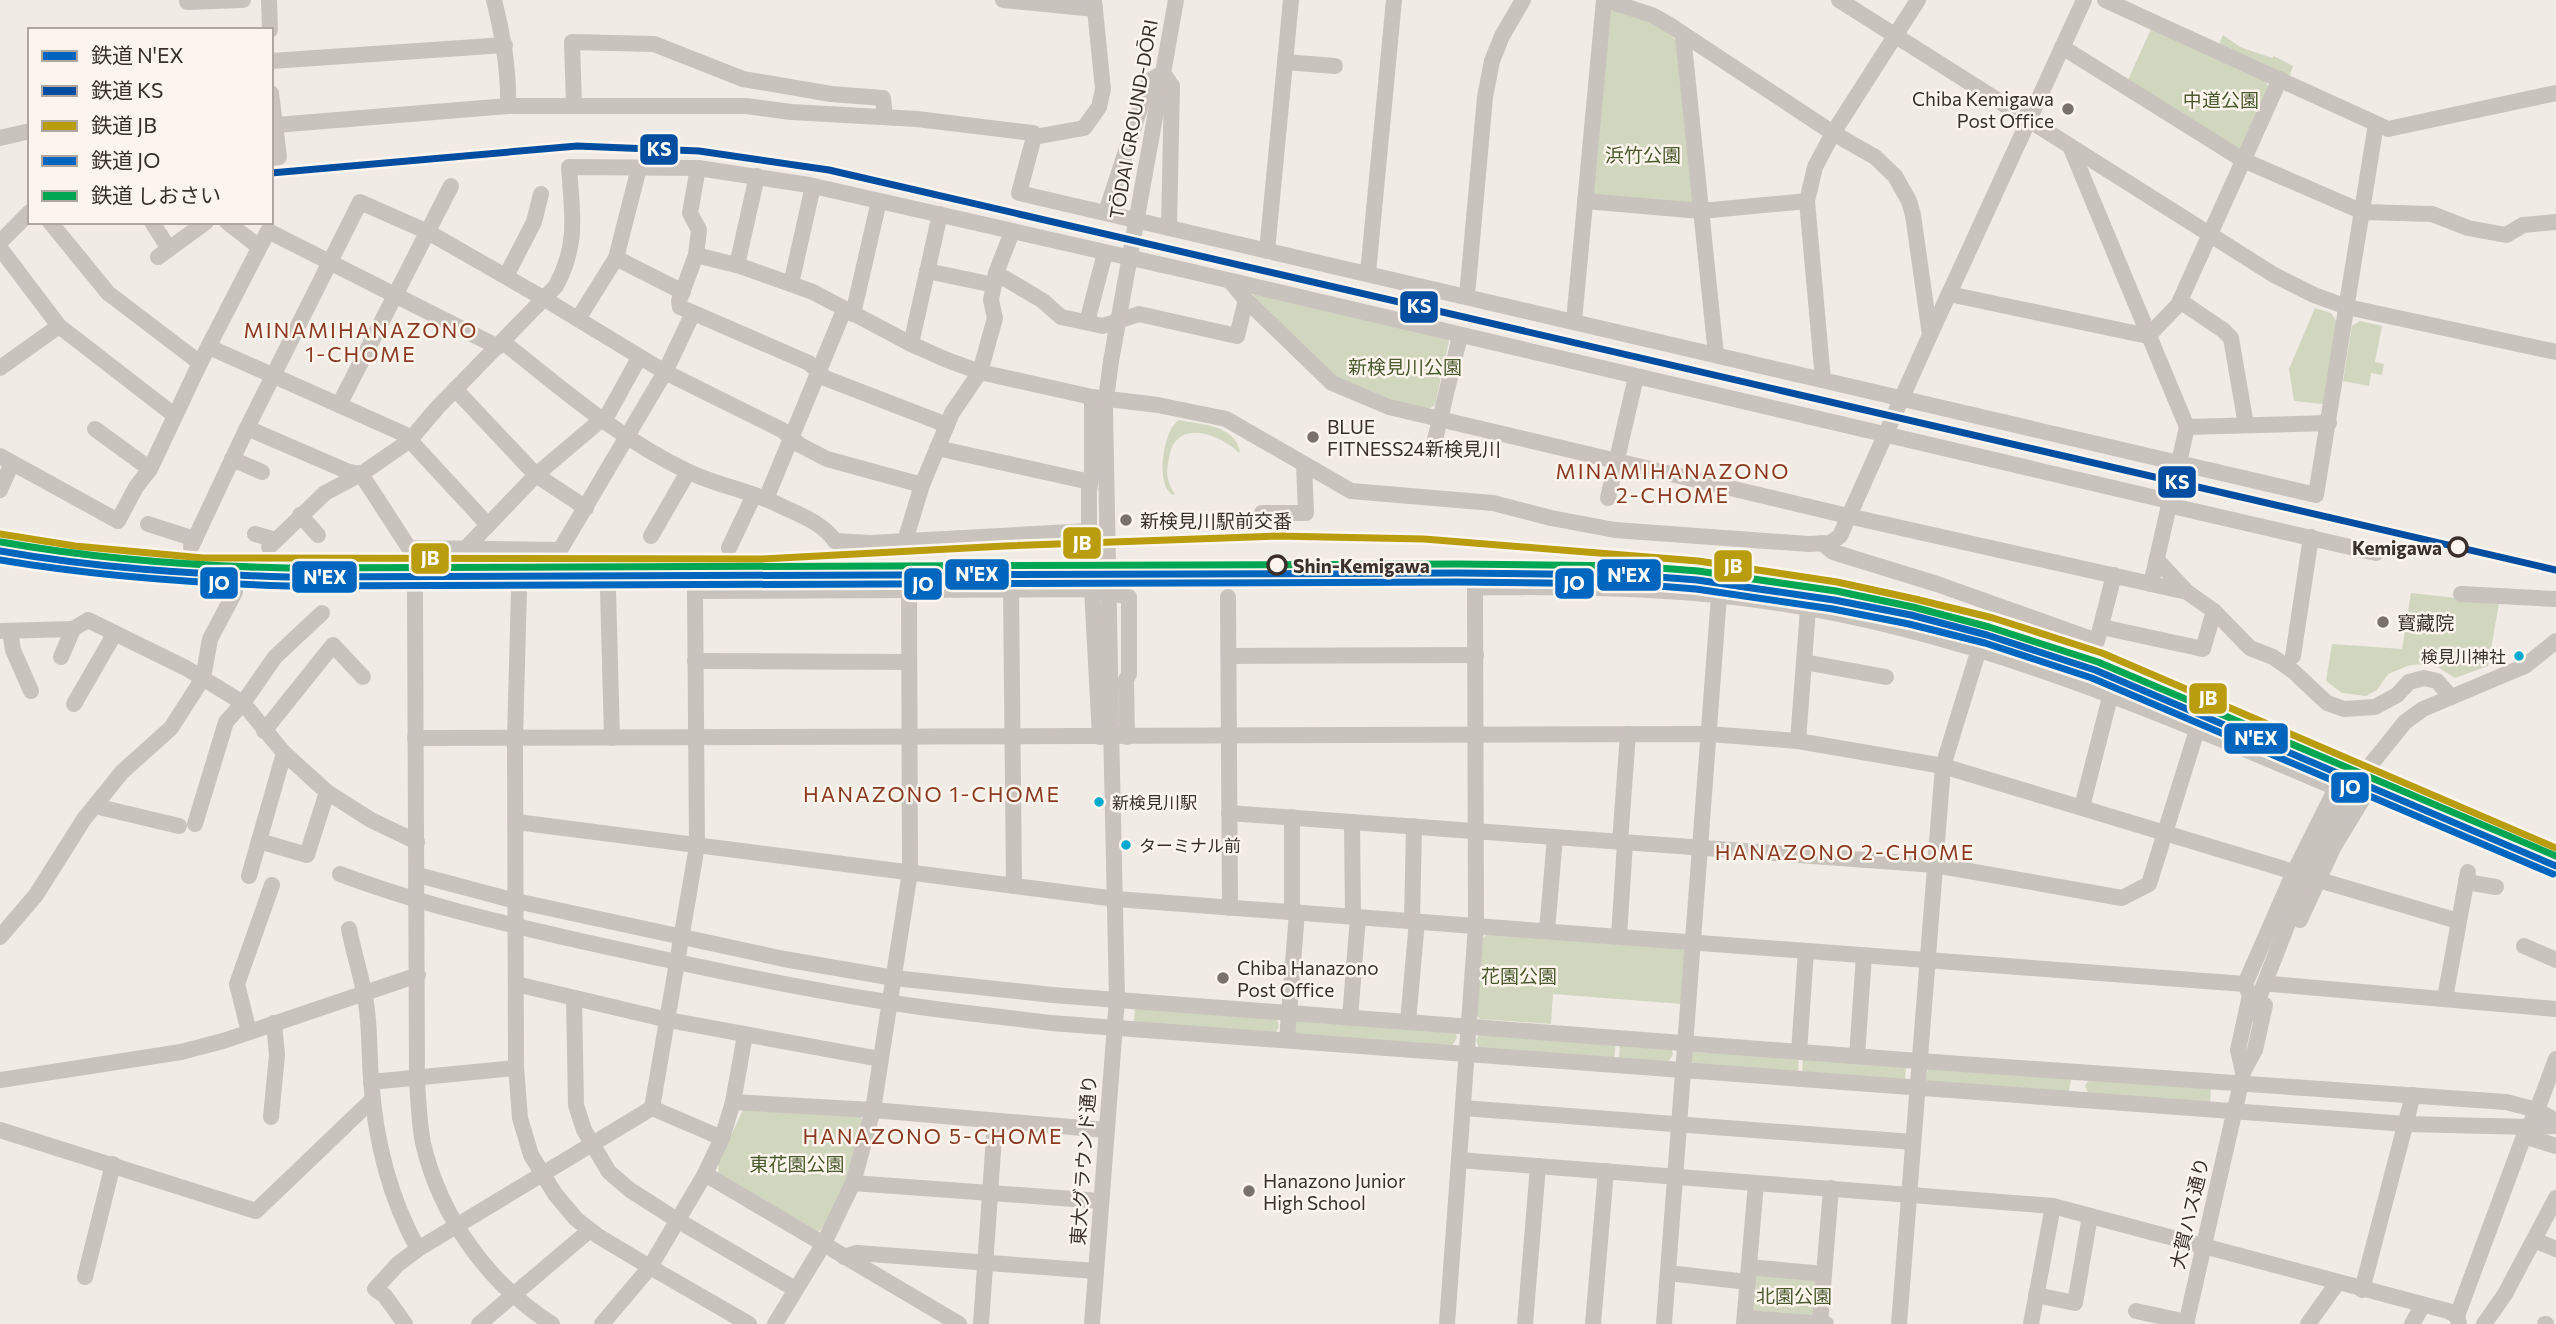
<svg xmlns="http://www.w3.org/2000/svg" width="2556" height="1324" font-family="Commissioner,'Noto Sans JP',sans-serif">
<rect width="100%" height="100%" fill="#f0ebe5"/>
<g fill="#d1d6bf">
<path d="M1616,7C1640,17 1661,25 1679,43L1695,201L1690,205L1596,198L1592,192L1609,13Z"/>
<path d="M2152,27L2265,79L2269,89L2242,149L2235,151L2127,82Z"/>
<path d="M2223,35L2240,47L2272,58L2274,56L2293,66L2289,78L2218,47Z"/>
<path d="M1254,293L1445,337L1449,341L1435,405L1427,410L1400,403L1334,376L1252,298Z"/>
<path d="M2315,308L2331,313L2337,322L2323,404L2294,401L2289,369Z"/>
<path d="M2360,321L2382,326L2375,362L2384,364L2382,375L2371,373L2369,386L2343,381L2352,326Z"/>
<path d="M1179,420C1202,425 1233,424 1240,451L1239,453C1225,439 1191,422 1175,442C1170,448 1170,455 1168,463C1166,475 1168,484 1175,494L1173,495C1155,485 1163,429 1179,420Z"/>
<path d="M2411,593L2499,603L2488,666L2455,678L2433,664L2410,665L2388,674L2377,690L2366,696L2342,693L2326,681L2332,644L2402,649Z"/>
<path d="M1488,933L1682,948L1686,953L1682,1004L1553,994L1551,1024L1480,1019L1476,1014L1483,938Z"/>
<path d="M1135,1006L1274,1017C1281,1023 1280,1030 1272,1035L1134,1024Z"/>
<path d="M1298,1019L1456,1033L1457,1038L1451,1047L1296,1036L1293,1032L1294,1022Z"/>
<path d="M1480,1033L1616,1042L1614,1059L1479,1049L1476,1040Z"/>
<path d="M1620,1043L1672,1050L1673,1055L1667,1063L1619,1060Z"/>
<path d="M1692,1052L1799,1056L1798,1073L1695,1065L1691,1061Z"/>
<path d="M1803,1056L1906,1067L1905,1079L1802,1073Z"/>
<path d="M1928,1069L2065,1076L2071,1080L2069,1091L2064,1093L1930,1083L1926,1079Z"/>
<path d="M2090,1078L2211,1087L2210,1104L2089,1095L2085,1086Z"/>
<path d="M743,1110L859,1116L865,1123C857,1148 838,1222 816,1233L718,1173L719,1161Z"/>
<path d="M1752,1275L1816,1276L1817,1314L1812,1317L1753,1313L1750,1310Z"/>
</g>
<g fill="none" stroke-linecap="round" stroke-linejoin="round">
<g stroke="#c9c3be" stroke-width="16">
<path d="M269,0L270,30"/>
<path d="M494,0C503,36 509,69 508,106"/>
<path d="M1003,0L1095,9"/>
<path d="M1605,0L1652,15L1668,24L1833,133L1875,157L1895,176L1909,201L1913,215L1930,335"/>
<path d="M1839,0L2274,275L2314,295L2347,307L2556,352"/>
<path d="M2105,0L2388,129L2556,93"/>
<path d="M187,2L243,0"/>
<path d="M1683,35L1716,355"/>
<path d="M2062,47L2243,160L2363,212L2432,214L2468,228L2506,235L2523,225L2556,222"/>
<path d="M271,61L505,45"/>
<path d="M1285,62L1335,66"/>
<path d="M1161,84L1176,0"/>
<path d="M271,93L279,157L271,158"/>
<path d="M574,105L572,42L654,44L743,79L831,94L883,98L885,117"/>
<path d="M276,125L508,106H746L791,112L917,119L1033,133L1034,137L1084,128L1099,107L1103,89L1094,0"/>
<path d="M1034,137L1019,193L2316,495L2376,124"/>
<path d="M0,138L30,131"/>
<path d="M2070,146L2187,427L2151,584"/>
<path d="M698,168L690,213L699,230L696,255L679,301L680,307L809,363L825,378L947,425"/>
<path d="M1585,201L1701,211L1807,201"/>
<path d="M1106,212L1149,81L1163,73L1172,86L1169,228"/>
<path d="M50,222L108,293L200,363"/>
<path d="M152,222L169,249"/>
<path d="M227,222L259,247"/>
<path d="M0,242L30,212"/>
<path d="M0,248L59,326L174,415"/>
<path d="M1267,251L1291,0"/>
<path d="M696,255L740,266L813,292L911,344L947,360L980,372L1092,397L1158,405L1226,419L1351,491L1493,503L1551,518L1615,530L1809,544L1830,543L1840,536L1930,335L2084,0"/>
<path d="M158,257L206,222"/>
<path d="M616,258L683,292"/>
<path d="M737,265L757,176"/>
<path d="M927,271L994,285"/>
<path d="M996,273L1043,301L1061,317L1103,326L1139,314L1237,336L1246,300"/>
<path d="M1368,273L1394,0"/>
<path d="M506,276L534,222L541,194"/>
<path d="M1230,281L1246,300L1332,383L1389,407L1848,516L2187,592L2214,611L2250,648L2273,657L2293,671L2327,703L2344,709L2375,707L2397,695L2409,682L2424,678L2437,681L2451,697"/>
<path d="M791,284L813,186"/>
<path d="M1949,294L2148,336L2178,305L2280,79"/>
<path d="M1467,296L1485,97L1492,61L1502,36L1523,0"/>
<path d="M2180,301L2223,330L2231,338L2246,425"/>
<path d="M853,314L879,201"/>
<path d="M578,319L616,258L639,168"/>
<path d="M1574,321L1604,0"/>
<path d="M1087,322L1105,253"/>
<path d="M503,342C561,388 618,438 687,471C715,485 748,490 777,504C797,514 822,522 835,541L871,543L1089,531V491L1092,471V397"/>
<path d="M911,344L940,214"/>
<path d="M209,347L404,434L488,525"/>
<path d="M0,368L59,326"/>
<path d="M1823,380L1807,201L1815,167L1833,133L1918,0"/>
<path d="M455,389L536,475L586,508"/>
<path d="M339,405L451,186"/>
<path d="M1105,407L1111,361"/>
<path d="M2187,427L2329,423"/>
<path d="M247,428L349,472L361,474L409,548L560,550L665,372L693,313"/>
<path d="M95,429L150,469"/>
<path d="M937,448L1090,482"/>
<path d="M1433,448L1460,336"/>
<path d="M0,456L118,521L136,487L150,469L200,363L268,231L498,347"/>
<path d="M232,459L262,472"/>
<path d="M0,490L12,463"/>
<path d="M1608,498L1636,377"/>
<path d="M766,499L844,310"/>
<path d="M2168,505L2376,553"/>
<path d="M1262,513H1306L1304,464"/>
<path d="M300,515L318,535"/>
<path d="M148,524L195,539"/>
<path d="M255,534L276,540"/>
<path d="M651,536L688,472"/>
<path d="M905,541L922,485L952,413L980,372L995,318L991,300L996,273L1012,232"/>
<path d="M1822,543L1833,552L1937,584L2097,641L2114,575"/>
<path d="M191,547L247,428L360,202L428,232L543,298L665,372L782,430L800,445L827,459L922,485"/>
<path d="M269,547L325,493L361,474L409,441L437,408L556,286C579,243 572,214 569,167L698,168L809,185L1189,271L2169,501"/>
<path d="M466,548L536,475L608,414L639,358"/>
<path d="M729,548L754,495"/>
<path d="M2157,560L2187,592"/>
<path d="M608,589L612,738"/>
<path d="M1011,589L1014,886"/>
<path d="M1092,589L1100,737"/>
<path d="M519,590L515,738L516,1067L520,1118L531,1155L555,1194L576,1219L598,1236L650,1267L749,1324"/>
<path d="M415,592L417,1078C418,1100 419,1122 423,1143C440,1216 488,1284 552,1324"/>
<path d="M2461,594L2556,599"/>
<path d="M1228,597L1230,908"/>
<path d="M2102,627L2203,649L2214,611"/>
<path d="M0,631L73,629L88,620L186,668L243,703L284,753L327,792L371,820L417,842"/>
<path d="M10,631L13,650L31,691"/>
<path d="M1229,656L1476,655"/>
<path d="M2293,656L2311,537"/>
<path d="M61,657L73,629"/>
<path d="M695,661L909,662"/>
<path d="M1804,662L1886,677"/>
<path d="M74,704L115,633"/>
<path d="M264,731L333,645L363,677"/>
<path d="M415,738L1708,734L1798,741L1943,766L2294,872"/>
<path d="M1798,741L1808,609"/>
<path d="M95,806L179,826"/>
<path d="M2082,807L2111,693"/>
<path d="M1229,813L1935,865L2122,898L2149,884L2197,730"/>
<path d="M517,822L1116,899L2245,984"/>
<path d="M1352,822L1353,916"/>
<path d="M195,824L226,722L243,703L275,657L322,613"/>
<path d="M259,841L307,855L327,792"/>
<path d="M1620,842L1628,734"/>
<path d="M340,874C419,904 502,923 585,942C685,964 786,986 887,1002C941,1011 996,1016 1051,1023L2406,1124L2529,1127L2556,1126"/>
<path d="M418,875L516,901L784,959L894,978L1053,995L1919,1061L2506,1102L2537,1110L2556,1121"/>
<path d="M249,876L284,753"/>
<path d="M2319,880L2458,921"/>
<path d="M2466,882L2496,887"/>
<path d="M1292,912V817"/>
<path d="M2300,920L2334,846L2362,800"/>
<path d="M1412,921L1414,826"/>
<path d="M349,929C354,954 362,978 366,1003C370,1027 369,1054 371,1079C375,1139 388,1195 418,1249"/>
<path d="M1547,931L1555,837"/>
<path d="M1619,936L1625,843"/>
<path d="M0,937L36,895L84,819L122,772L171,728L203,678L210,639L235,592"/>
<path d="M2524,946L2556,960"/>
<path d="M516,984L668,1020L880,1059"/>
<path d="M2271,984L2556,1009"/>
<path d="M574,998L576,1105L584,1130L609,1172L630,1190L677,1220L795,1289"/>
<path d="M2445,998L2468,872"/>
<path d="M2255,1014L2258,1000L2290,918L2324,840L2372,763L2405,722L2423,709L2525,666L2556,641"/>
<path d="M1350,1018L1358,917"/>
<path d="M1408,1022L1417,921"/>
<path d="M249,1032L237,984L272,885"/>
<path d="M1287,1039L1297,912"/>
<path d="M1799,1052L1806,951"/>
<path d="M1857,1056L1864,955"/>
<path d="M2243,1072L2255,1050L2265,1005"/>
<path d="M0,1080L181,1052L223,1041L418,975"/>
<path d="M371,1082L516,1068"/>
<path d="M733,1102L873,1110L1106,1130"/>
<path d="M652,1108L722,1138"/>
<path d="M1463,1108L1913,1142"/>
<path d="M271,1117L277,1055L274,1023"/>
<path d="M0,1130L256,1211L373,1099"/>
<path d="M2524,1136L2556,1146"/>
<path d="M1459,1160L2053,1206L2448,1311L2457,1316"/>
<path d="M705,1174L959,1324"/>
<path d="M853,1183L1101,1201"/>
<path d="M2534,1240L2556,1249"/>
<path d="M844,1257L857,1253L1096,1271"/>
<path d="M1749,1267L1824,1274"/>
<path d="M1668,1273L1748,1282"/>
<path d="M85,1277L113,1164"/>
<path d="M2362,1290L2413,1095"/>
<path d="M2036,1295L2075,1303L2090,1216"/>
<path d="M2136,1311L2187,1322"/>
<path d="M1745,1318L1826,1324"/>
<path d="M405,1324L385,1296L375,1289L398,1264L418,1249L652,1108L697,846L695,591L909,590"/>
<path d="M479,1324L590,1230"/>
<path d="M602,1324L650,1267L705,1174L722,1138L733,1102L745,1035"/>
<path d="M775,1324L823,1245L853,1183L873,1110L910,872L909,590L1092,589L1129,597V674L1126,680L1127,737"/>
<path d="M981,1324L995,1122"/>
<path d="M1092,1324L1117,999L1111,726"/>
<path d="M1447,1324L1476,926L1475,587C1561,587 1648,587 1734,597C1948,622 2140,704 2336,788L2294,872L2245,984L2250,995L2238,1050L2243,1072"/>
<path d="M1525,1324L1538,1166"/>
<path d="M1593,1324L1606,1171"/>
<path d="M1664,1324L1719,596"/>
<path d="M1744,1324L1756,1183"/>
<path d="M1820,1324L1831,1188"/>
<path d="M1899,1324L1943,766L1979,649"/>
<path d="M2031,1324L2053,1206"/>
<path d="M2186,1324L2243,1074"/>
<path d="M2308,1324L2338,1282"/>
<path d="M2412,1324L2423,1305"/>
<path d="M2459,1324L2457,1316L2524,1136L2537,1110L2556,1059"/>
<path d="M2484,1324L2505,1294L2556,1198"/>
<path d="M2545,1324H2546"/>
</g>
<g stroke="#c9c3be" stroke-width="16">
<path d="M1111,361L1161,84"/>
<path d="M1105,409L1111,721"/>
<path d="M2336,788L2362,800"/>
</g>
<defs>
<path id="rail-1" d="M0,551C96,568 191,574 288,577L1457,573L1633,575L1697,580L1834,600L1911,615L1987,635L2095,670L2556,866"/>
<path id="rail-2" d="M271,173L577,146L699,151L829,170L2556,570"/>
<path id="rail-3" d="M0,534L75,546L203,558L762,559L1005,546L1276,536L1424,539L1698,561L1837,582L1915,599L1993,618L2102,653L2556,848"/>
<path id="rail-4" d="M0,560C95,576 191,583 288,586L1457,582L1633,584L1696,589L1833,609L1909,624L1985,643L2092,678L2553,874"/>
<path id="rail-5" d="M1,542C97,559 192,566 288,568L1457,564L1633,566L1698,571L1836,591L1913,607L1989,627L2098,662L2556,856"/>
</defs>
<use href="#rail-1" stroke="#fbf5ee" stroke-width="12"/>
<use href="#rail-2" stroke="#fbf5ee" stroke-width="12"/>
<use href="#rail-3" stroke="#fbf5ee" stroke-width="12"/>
<use href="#rail-4" stroke="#fbf5ee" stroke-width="12"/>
<use href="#rail-5" stroke="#fbf5ee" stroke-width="12"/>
<use href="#rail-1" stroke="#0065bd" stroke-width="7"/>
<use href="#rail-2" stroke="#014ea0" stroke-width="7"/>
<use href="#rail-3" stroke="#ba9d0f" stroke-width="7"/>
<use href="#rail-4" stroke="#0067c0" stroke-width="7"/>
<use href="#rail-5" stroke="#00a651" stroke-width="7"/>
</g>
<g fill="#7a716c" stroke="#fbf5ee" stroke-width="2.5">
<circle cx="2068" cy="109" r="7"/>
<circle cx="1313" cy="437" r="7"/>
<circle cx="1126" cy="520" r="7"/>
<circle cx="2383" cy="622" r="7"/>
<circle cx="1223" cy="978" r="7"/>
<circle cx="1249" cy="1191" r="7"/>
</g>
<g fill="#fbf5ee" stroke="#3b302b" stroke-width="3.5">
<circle cx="2458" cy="547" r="9"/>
<circle cx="1277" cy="565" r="9"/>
</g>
<g fill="#00a9ce" stroke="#fbf5ee" stroke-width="2.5">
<circle cx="2519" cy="656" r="6"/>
<circle cx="1099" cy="802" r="6"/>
<circle cx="1126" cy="845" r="6"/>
</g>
<g text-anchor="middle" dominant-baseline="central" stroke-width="5" stroke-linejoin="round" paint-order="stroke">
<g font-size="17" fill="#3b302b" stroke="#fbf5ee" text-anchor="start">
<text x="2506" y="656" text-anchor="end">検見川神社</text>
<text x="1112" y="802">新検見川駅</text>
<text x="1139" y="845">ターミナル前</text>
</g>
<g font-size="19" fill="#3b302b" stroke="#fbf5ee" text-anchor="start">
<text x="2054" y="98" text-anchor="end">Chiba Kemigawa<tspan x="2054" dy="22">Post Office</tspan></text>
<text x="1327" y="426">BLUE<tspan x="1327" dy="22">FITNESS24新検見川</tspan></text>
<text x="1140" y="520">新検見川駅前交番</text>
<text x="2397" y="622">寳藏院</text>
<text x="1237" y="967">Chiba Hanazono<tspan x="1237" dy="22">Post Office</tspan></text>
<text x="1263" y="1180">Hanazono Junior<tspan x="1263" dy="22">High School</tspan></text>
</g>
<g font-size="19" fill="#4a5a2e" stroke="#fbf5ee">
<text x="2221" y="99">中道公園</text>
<text x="1643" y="154">浜竹公園</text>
<text x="1405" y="366">新検見川公園</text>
<text x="1519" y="975">花園公園</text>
<text x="797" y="1163">東花園公園</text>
<text x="1794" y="1295">北園公園</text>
</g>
<g font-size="19" fill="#3b302b" stroke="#fbf5ee">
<text transform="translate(1133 119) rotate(-80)">TŌDAI GROUND-DŌRI</text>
<text transform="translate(1083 1160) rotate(-86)">東大グラウンド通り</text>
<text transform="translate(2189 1213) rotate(-77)">大賀ハス通り</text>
</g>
<g font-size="19" font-weight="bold" fill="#3b302b" stroke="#fbf5ee" text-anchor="end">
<text x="2442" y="547">Kemigawa</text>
<text x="1293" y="565" text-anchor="start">Shin-Kemigawa</text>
</g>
<g font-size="21" letter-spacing="2" fill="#8c3b22" stroke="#fbf5ee">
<text x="361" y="329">MINAMIHANAZONO<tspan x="361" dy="24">1-CHOME</tspan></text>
<text x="1673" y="470">MINAMIHANAZONO<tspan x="1673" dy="24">2-CHOME</tspan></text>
<text x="932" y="793">HANAZONO 1-CHOME</text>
<text x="1845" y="851">HANAZONO 2-CHOME</text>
<text x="933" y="1135">HANAZONO 5-CHOME</text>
</g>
</g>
<g stroke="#fbf5ee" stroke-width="2.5">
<rect x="639" y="133" width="40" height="33" rx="7" fill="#014ea0"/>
<rect x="1399" y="290" width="40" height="34" rx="7" fill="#014ea0"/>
<rect x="2157" y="465" width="40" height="34" rx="7" fill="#014ea0"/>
<rect x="1062" y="526" width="40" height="34" rx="7" fill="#ba9d0f"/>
<rect x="410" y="542" width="40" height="33" rx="7" fill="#ba9d0f"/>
<rect x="1713" y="549" width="40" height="34" rx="7" fill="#ba9d0f"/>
<rect x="944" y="558" width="66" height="33" rx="7" fill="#0065bd"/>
<rect x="1596" y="558" width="66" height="34" rx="7" fill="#0065bd"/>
<rect x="291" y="560" width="67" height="34" rx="7" fill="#0065bd"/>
<rect x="199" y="566" width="40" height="34" rx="7" fill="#0067c0"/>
<rect x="1554" y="567" width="41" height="33" rx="7" fill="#0067c0"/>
<rect x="903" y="567" width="40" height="34" rx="7" fill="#0067c0"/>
<rect x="2188" y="682" width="40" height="33" rx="7" fill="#ba9d0f"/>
<rect x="2223" y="722" width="66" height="33" rx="7" fill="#0065bd"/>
<rect x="2330" y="771" width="40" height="33" rx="7" fill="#0067c0"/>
</g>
<g font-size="19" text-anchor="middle" font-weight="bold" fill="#fff">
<text x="659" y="156">KS</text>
<text x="1419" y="313">KS</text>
<text x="2177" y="489">KS</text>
<text x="1082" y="550">JB</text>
<text x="430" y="565">JB</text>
<text x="1733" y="573">JB</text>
<text x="977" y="581">N'EX</text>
<text x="1629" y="582">N'EX</text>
<text x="325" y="584">N'EX</text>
<text x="219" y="590">JO</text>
<text x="1574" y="590">JO</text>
<text x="923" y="591">JO</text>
<text x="2208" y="705">JB</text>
<text x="2256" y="745">N'EX</text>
<text x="2350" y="794">JO</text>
</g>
<rect x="28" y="28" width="245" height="196" fill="#fbf5ee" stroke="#aea6a0" stroke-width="2"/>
<rect x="42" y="51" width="35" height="10" fill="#0065bd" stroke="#aea6a0" stroke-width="2"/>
<text x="91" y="63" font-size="21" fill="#3b302b">鉄道 N'EX</text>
<rect x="42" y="86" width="35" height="10" fill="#014ea0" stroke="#aea6a0" stroke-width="2"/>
<text x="91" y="98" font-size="21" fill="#3b302b">鉄道 KS</text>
<rect x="42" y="121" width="35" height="10" fill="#ba9d0f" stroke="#aea6a0" stroke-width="2"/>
<text x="91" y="133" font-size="21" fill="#3b302b">鉄道 JB</text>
<rect x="42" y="156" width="35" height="10" fill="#0067c0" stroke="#aea6a0" stroke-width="2"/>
<text x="91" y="168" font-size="21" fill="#3b302b">鉄道 JO</text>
<rect x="42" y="191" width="35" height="10" fill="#00a651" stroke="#aea6a0" stroke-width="2"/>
<text x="91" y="203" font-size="21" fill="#3b302b">鉄道 しおさい</text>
</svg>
